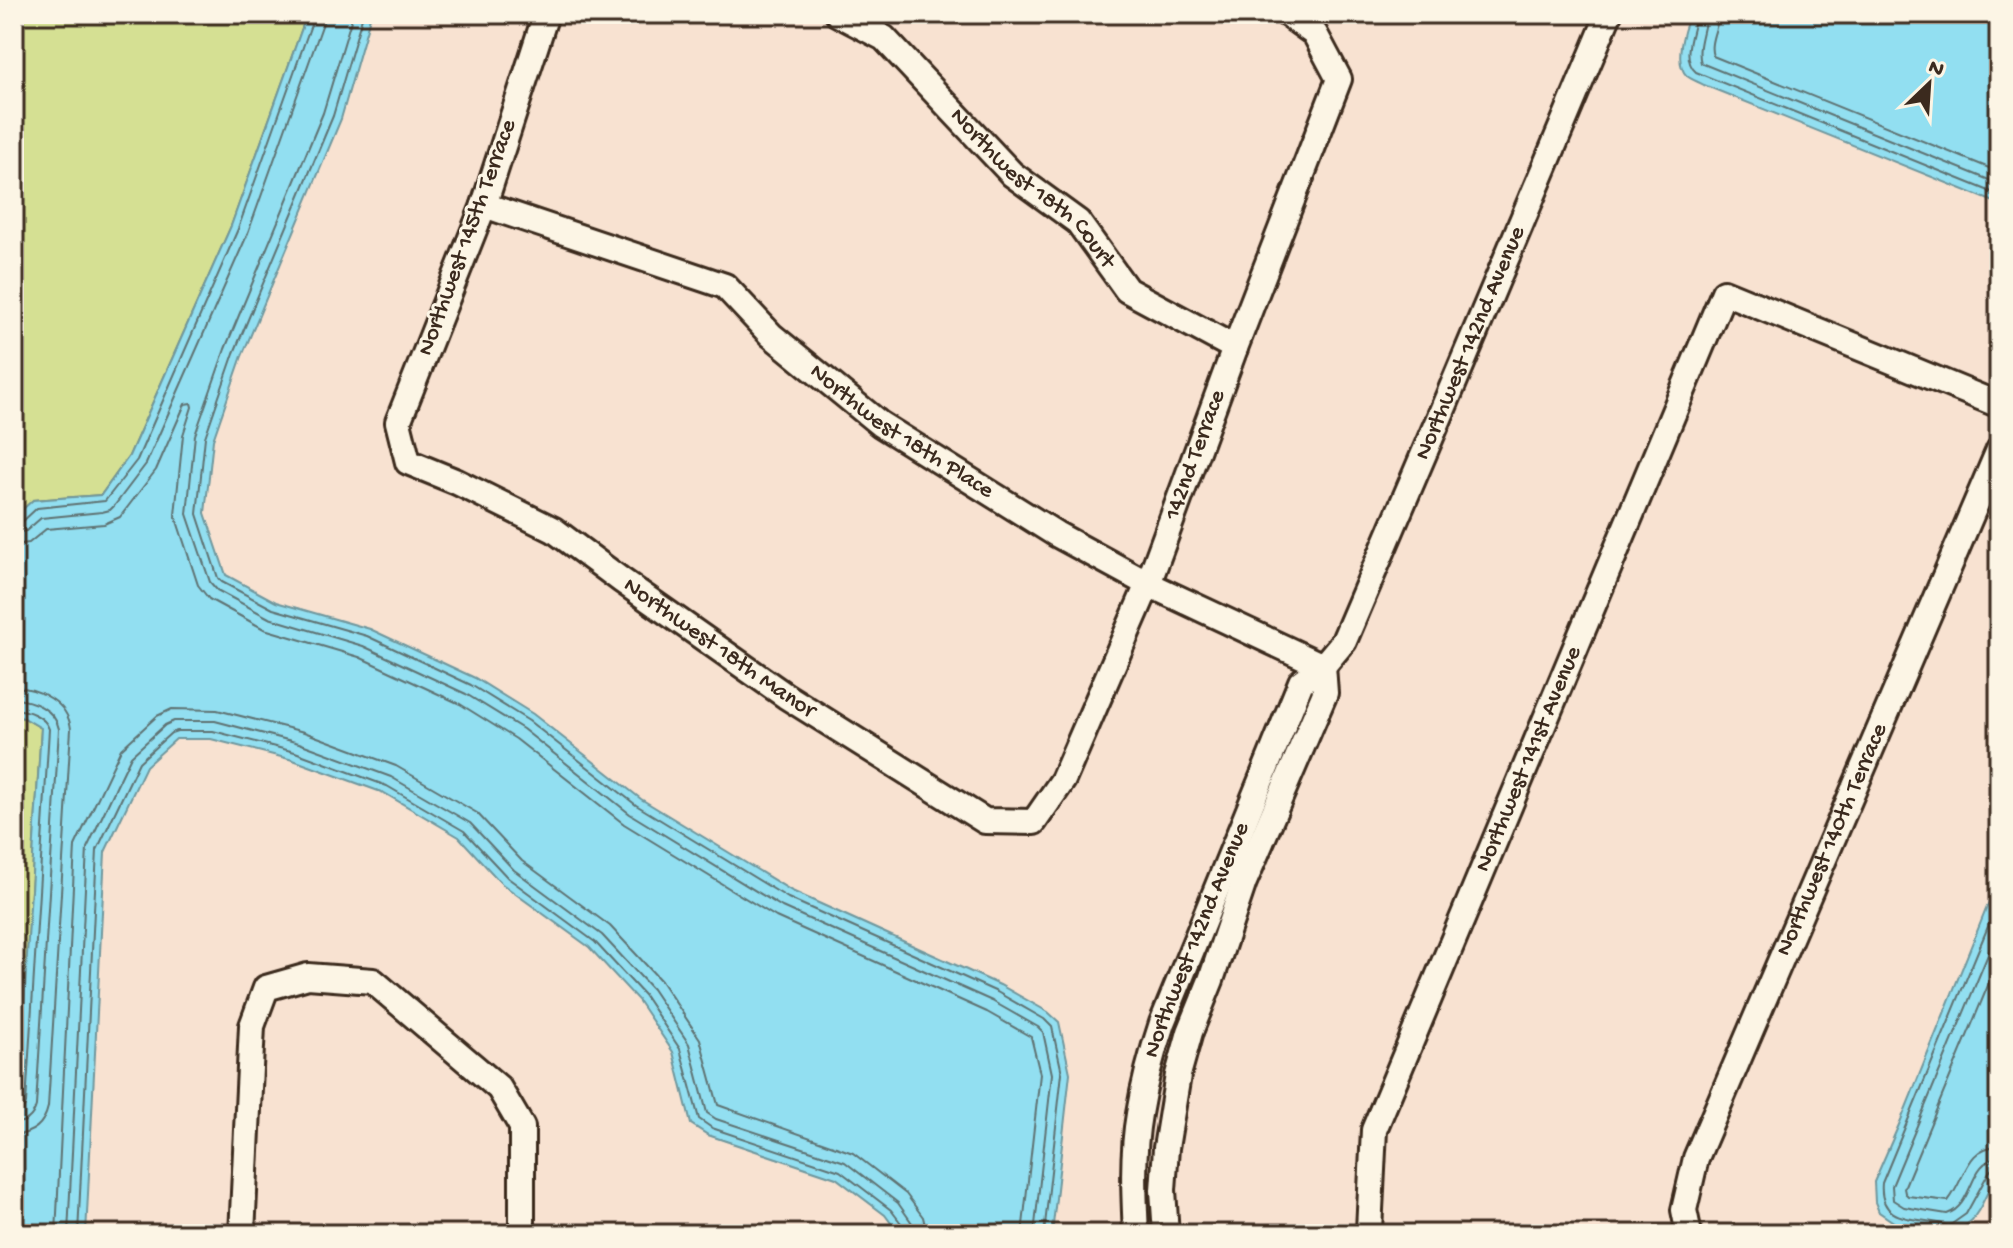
<svg xmlns="http://www.w3.org/2000/svg" width="2013" height="1248" font-family="'Gochi Hand',sans-serif">
<rect width="100%" height="100%" fill="#f8e2d1"/>
<filter id="ink" filterUnits="userSpaceOnUse"><feTurbulence type="fractalNoise" baseFrequency=".0125" numOctaves="2"/><feDisplacementMap in="SourceGraphic" scale="16" xChannelSelector="R" yChannelSelector="G"/><feConvolveMatrix kernelMatrix="1 2 1 2 8 2 1 2 1" color-interpolation-filters="sRGB"/></filter>
<g filter="url(#ink)">
<g fill="#d5e093" stroke="#888558" stroke-width="2">
<path d="M14,14H307L231,226L129,456L101,495L33,500L15,517Z"/>
<path d="M14,716L24,718L41,728L14,1167Z"/>
</g>
<g fill="#92dff1" stroke="#6f979d" stroke-width="2">
<path d="M307,14H371L341,119L242,356L213,440L205,513L226,575L276,602L370,629L475,678L533,714L641,799L792,891L1000,985L1048,1012L1059,1022L1070,1073L1052,1234H899L885,1215L836,1178L708,1135L691,1124L673,1052L638,1000L589,947L502,884L459,837L384,793L293,760L211,739H176L146,766L105,852L86,1234H14V1167L41,728L24,718L14,716V517L33,500L101,495L129,456L231,226Z"/>
<path d="M1690,14H1999V204L1704,85C1699,82 1692,80 1687,76C1673,63 1684,29 1690,14Z"/>
<path d="M1999,877V1169L1980,1208L1972,1220L1961,1229L1952,1231L1898,1225L1879,1212L1875,1202L1874,1182L1901,1120Z"/>
</g>
<g fill="none" stroke-linecap="round" stroke-linejoin="round">
<g stroke="#5e7272" stroke-width="2">
<path d="M353,14L323,113L225,349L195,435L187,514L210,582L217,590L269,618L363,646L466,694L523,729L630,814L782,907L992,1001L1038,1027L1043,1032L1052,1074L1034,1234"/>
<path d="M363,14L333,116L234,353L205,437L197,514L218,578L222,582L273,609L367,636L471,685L529,721L636,805L788,898L997,992L1044,1019L1052,1027L1062,1073L1044,1234"/>
<path d="M1696,14C1694,31 1680,58 1696,72L1999,195"/>
<path d="M1706,14C1705,31 1696,47 1701,63L1999,184"/>
<path d="M1719,14C1718,28 1708,43 1713,56L1999,172"/>
<path d="M14,523L22,522L37,508L105,501L137,460L238,229L313,19L314,14"/>
<path d="M14,533L26,531L41,518L102,512L110,510L115,505L146,464L248,233L323,23L324,14"/>
<path d="M14,545L29,543L46,529L104,524L120,517L156,470L185,404L191,403L192,407L183,435L175,515L198,585L209,599L264,629L359,657L460,704L516,739L624,824L776,917L987,1012L1031,1037L1040,1074L1022,1234"/>
<path d="M14,687C39,688 68,702 71,729L48,1107C44,1125 32,1134 14,1135"/>
<path d="M14,699C32,700 55,709 59,729L36,1106C33,1117 26,1123 14,1123"/>
<path d="M14,709C27,710 45,716 49,729L26,1104L22,1111L14,1113"/>
<path d="M1999,900L1882,1183C1878,1228 1922,1215 1949,1226L1966,1214L1989,1172L1993,1168H1999"/>
<path d="M1999,928L1892,1186L1893,1200L1904,1207L1947,1214C1975,1205 1968,1160 1999,1158"/>
<path d="M1999,959L1904,1188L1905,1193L1908,1196L1948,1201C1966,1179 1965,1147 1999,1146"/>
<path d="M56,1234L75,846L121,749L157,716L172,709L217,710L304,732L396,766L477,813L522,861L610,926L661,981L700,1039L718,1105L853,1153L906,1194L923,1217L927,1234"/>
<path d="M68,1234L87,848L131,756L165,725L174,721H215L299,743L391,777L470,823L514,870L602,935L652,989L689,1044L707,1113L716,1119L845,1162L898,1203L912,1223L915,1234"/>
<path d="M78,1234L97,850L139,762L171,733L177,731H213L295,752L387,786L464,831L508,878L595,942L644,995L680,1049L699,1119L712,1128L840,1171L891,1210L904,1227L905,1234"/>
</g>
<defs>
<g id="street">
<path id="s1" d="M546,14L484,205L398,422L408,462L457,482L554,530L621,580L786,696L985,821L1034,822L1063,780L1148,584L1235,348L1339,79L1315,34L1287,14"/>
<path id="s2" d="M838,14L884,38L1012,174L1078,222L1127,290L1235,348"/>
<path id="s3" d="M484,205L725,286L771,335L880,424L1056,534L1148,584L1323,666"/>
<path d="M242,1234L252,1026L266,988L308,976L373,981L499,1088L522,1127V1234"/>
<path id="s4" d="M1136,1234C1134,1194 1132,1154 1139,1114C1144,1083 1152,1053 1162,1023L1301,682L1323,666L1344,641L1440,416L1609,14"/>
<path d="M1166,1234L1163,1190L1166,1148L1178,1075L1190,1032L1211,980L1244,882L1325,693L1323,666"/>
<path id="s5" d="M1370,1234L1369,1230L1374,1130L1724,292L1999,405"/>
<path id="s6" d="M1689,1234L1684,1210L1696,1158L1999,450"/>
</g>
</defs>
<use href="#street" stroke="#3b2a1e" stroke-width="30"/>
<use href="#street" stroke="#fcf5e5" stroke-width="24"/>
</g>
</g>
<g text-anchor="middle" dominant-baseline="central" stroke-width="6" stroke-linejoin="round" paint-order="stroke">
<g font-size="24" fill="#3b2a1e" stroke="#fcf5e5">
<text stroke="none"><textPath href="#s2" startOffset="264">Northwest 18th Court</textPath></text>
<text transform="translate(468 238) rotate(-70)">Northwest 145th Terrace</text>
<text stroke="none"><textPath href="#s4" startOffset="966">Northwest 142nd Avenue</textPath></text>
<text stroke="none"><textPath href="#s3" startOffset="484">Northwest 18th Place</textPath></text>
<text stroke="none"><textPath href="#s1" startOffset="1608">142nd Terrace</textPath></text>
<text stroke="none"><textPath href="#s1" startOffset="840">Northwest 18th Manor</textPath></text>
<text stroke="none"><textPath href="#s5" startOffset="506">Northwest 141st Avenue</textPath></text>
<text stroke="none"><textPath href="#s6" startOffset="424">Northwest 140th Terrace</textPath></text>
<text stroke="none"><textPath href="#s4" startOffset="304">Northwest 142nd Avenue</textPath></text>
</g>
</g>
<rect width="2013" height="1248" fill="none" stroke="#fcf5e5" stroke-width="48"/>
<rect x="24" y="24" width="1965" height="1200" fill="none" stroke="#3b2a1e" stroke-width="3" filter="url(#ink)"/>
<g transform="translate(1929 84) rotate(25)" stroke="#fcf5e5" stroke-width="6" paint-order="stroke">
<path d="M0-6L14 30L0 20L-14 30Z" fill="#3b2a1e"/>
<text y="-12" font-size="22" font-weight="bold" text-anchor="middle" fill="#3b2a1e">N</text>
</g>
</svg>
